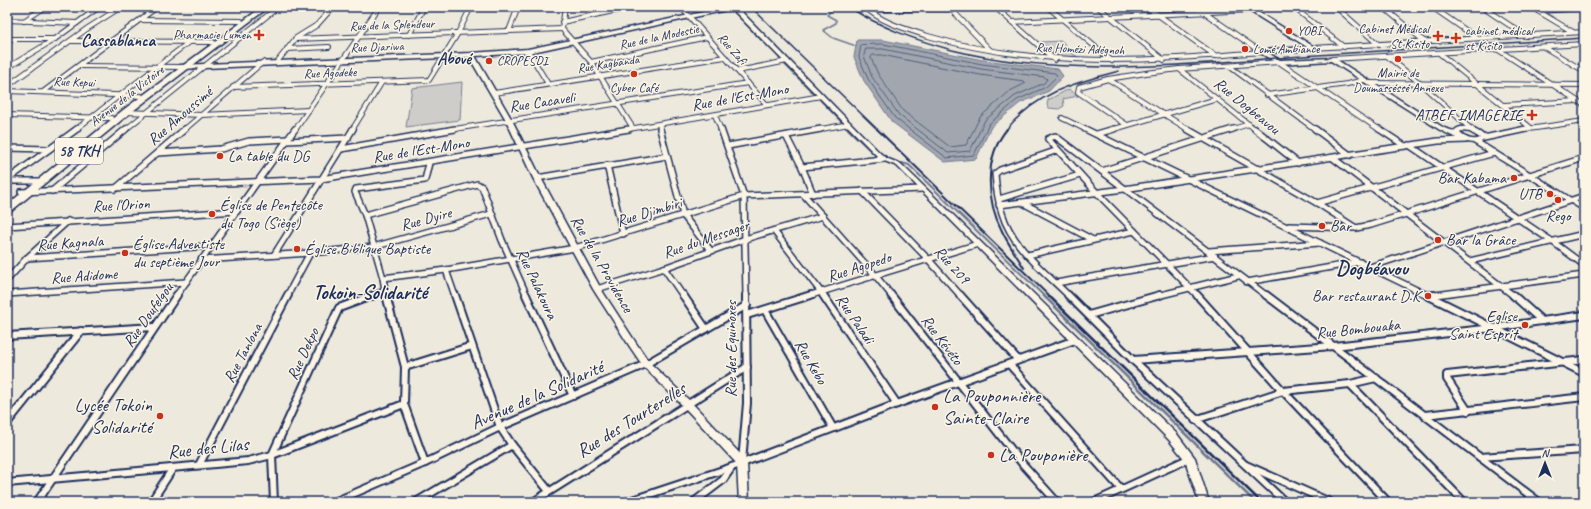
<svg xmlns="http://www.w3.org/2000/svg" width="1591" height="509" font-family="Caveat,sans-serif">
<rect width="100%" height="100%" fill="#eee9dd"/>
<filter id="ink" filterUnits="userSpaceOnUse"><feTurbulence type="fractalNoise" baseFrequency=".025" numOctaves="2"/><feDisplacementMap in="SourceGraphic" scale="8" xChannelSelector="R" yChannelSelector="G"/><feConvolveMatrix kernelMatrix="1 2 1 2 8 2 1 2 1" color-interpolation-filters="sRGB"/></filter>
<g filter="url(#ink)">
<g fill="#cfcdca" stroke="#757e94">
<path d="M1062,41L1073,54L1081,59L1057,57L1041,42Z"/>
<path d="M462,82L460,120L406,127L412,88Z"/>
<path d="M1069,89L1078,96L1063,99L1064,106L1059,109L1049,108L1047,105L1048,100Z"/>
</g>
<path fill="#a2a7af" stroke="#6c778f" d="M857,40H883L983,60L1058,69L1063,76L1049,91L1020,103L991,127L976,159L945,162L892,122L864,81L854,57Z"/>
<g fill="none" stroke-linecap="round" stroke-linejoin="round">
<g stroke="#515f7e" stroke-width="1">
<path d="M883,44L982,64L1055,73L1057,76L1046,87L1017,100L989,124L974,155L947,158L895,118L868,79L859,57L861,45Z"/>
<path d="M866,49H883L981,69L1045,77L1047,79L1044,83L1015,96L985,120L970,151L948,153L899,115L872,77L864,56Z"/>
<path d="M873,55H882L980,75L1024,81L1026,83L1010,91L980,117L966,145L950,147L903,111L878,74L871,58Z"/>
</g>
<g stroke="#6c778f" stroke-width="1.5">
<path d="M830,7L831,11L827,15L836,20V23L823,30L833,38L856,46"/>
<path d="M732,10L761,40"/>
<path d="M774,52L782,61"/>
<path d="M784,64L815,95"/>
<path d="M820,100L844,125"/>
<path d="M846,127L849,130"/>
</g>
<g stroke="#6c778f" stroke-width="2">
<path d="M848,129L875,155"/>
<path d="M902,163L909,165L1044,296"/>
</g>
<path stroke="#6c778f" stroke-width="2.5" d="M1043,295L1255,502"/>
<defs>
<g id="street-far2">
<path d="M565,7L562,29L591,62L633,128"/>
<path d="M681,7L767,105"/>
<path d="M865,7C882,23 906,29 928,36C1039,69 1148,61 1262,52"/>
<path d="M995,7L1055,60"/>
<path d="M1048,7L1112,61"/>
<path d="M1098,7L1164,60"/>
<path d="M1147,7L1216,56"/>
<path d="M1196,7L1261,52"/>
<path d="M1293,7L1344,47"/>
<path d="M1336,7L1379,45"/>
<path d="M1383,7L1425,42"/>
<path d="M1432,7L1477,38"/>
<path d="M1482,7L1526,36"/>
<path d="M1531,7L1573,32"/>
<path d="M1247,8L1275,7"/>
<path d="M867,9H951L970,7"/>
<path d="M951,9L990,50"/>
<path d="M1538,11L1584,8"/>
<path d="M7,20L77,23"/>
<path d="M140,20L241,21"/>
<path d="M24,21L45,7"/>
<path d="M562,22L632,7"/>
<path d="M1011,22L1250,10"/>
<path d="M509,31L518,7"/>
<path d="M409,35L424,7"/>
<path d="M7,39H55"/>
<path d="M295,39L562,29"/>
<path d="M71,41L213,42"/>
<path d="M1544,47L1584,71"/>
<path d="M1313,48L1584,32"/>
<path d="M287,49L329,47"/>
<path d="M1497,49L1584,105"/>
<path d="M528,51L548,84"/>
<path d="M1439,53L1531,128"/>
<path d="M1387,56L1421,84L1472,130"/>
<path d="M1332,59L1584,44"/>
<path d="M277,62L296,38L317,25L333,7"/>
<path d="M591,62L707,37"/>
<path d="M79,66L180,67"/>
<path d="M1229,66L1316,130"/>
<path d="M7,68L55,39L95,10L102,7"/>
<path d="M1179,69L1256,130"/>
<path d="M738,71L787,61"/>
<path d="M1108,79L1189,130"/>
<path d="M1369,83L1584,85"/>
<path d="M7,86L88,28L121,7"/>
<path d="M233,87L429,80L458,33L471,7"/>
<path d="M7,91L141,96"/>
<path d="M43,92L157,7"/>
<path d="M494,93L725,57"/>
<path d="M1267,95L1347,84L1364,80"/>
<path d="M1504,105L1578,101"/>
<path d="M126,112L202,115L309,110"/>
<path d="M7,115L111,118"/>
<path d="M715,115L721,130"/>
<path d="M1062,118L1087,130"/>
<path d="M659,124L661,130"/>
<path d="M1127,125L1078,92L1079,87L1108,79L1146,73L1179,69L1279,62L1380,130"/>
<path d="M75,130L189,42"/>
<path d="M125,130L278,7"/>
<path d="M184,130L263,62"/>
<path d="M295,130L379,7"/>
<path d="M352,130L382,82"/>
<path d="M448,130L748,83"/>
<path d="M623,130L821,96"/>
<path d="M816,130L849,124"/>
<path d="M1111,130L1217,99"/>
<path d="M1230,130L1249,124"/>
<path d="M1522,130L1584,121"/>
</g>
<g id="street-far1">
<path d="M660,129L683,215L711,251"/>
<path d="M721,129L744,196L746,296"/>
<path d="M1085,129L1429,296"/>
<path d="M1187,129L1317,203L1356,228"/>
<path d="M1255,129L1298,163"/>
<path d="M1315,129L1350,155"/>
<path d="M1379,129L1405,146"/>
<path d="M1471,129L1473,131"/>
<path d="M1097,134L1114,129"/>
<path d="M786,136L802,167L813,194"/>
<path d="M1484,138L1526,129"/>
<path d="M287,141L348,138"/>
<path d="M1409,145L1553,242L1584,265"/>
<path d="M728,146L821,129"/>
<path d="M7,148L49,149"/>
<path d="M341,149L455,129"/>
<path d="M1058,150L1000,170L995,174C996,187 998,201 1002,213C1012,247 1045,272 1069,296"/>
<path d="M158,153L221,149L249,141L288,139"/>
<path d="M1333,158L1514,296"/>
<path d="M607,165L623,234"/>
<path d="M802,167L884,159"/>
<path d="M1102,171L1233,129"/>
<path d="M537,178L667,156"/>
<path d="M7,180L77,129"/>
<path d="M7,181H42"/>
<path d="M115,189L185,129"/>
<path d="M52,191L126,129"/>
<path d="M862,191L928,259L961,296"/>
<path d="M21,192L321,179L629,129"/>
<path d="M804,195L875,275L892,296"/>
<path d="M999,199L1080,175"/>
<path d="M1023,203L1093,240"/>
<path d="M1317,203L1494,153"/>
<path d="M999,205L1124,189L1438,141L1466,140"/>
<path d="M365,215L477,184L482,187L502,240L527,296"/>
<path d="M7,226L237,211"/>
<path d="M1289,226L1356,228L1371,225L1584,158"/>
<path d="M774,231L824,296"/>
<path d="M1209,251L1320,243"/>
<path d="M274,255L353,129"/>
<path d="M1028,255L1134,231"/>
<path d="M27,258L210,246"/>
<path d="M201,260L310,253L373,247L491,214"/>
<path d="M1470,261L1584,234"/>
<path d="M1370,267L1584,196"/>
<path d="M664,268L683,296"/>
<path d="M446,270L455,296"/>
<path d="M383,278L446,270L575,248L744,196L923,189"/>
<path d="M7,280L27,258L68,221"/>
<path d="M1247,282L1360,262"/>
<path d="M1056,283L1215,256"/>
<path d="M597,289L664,268L745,239L823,216"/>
<path d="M7,294L186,282"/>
<path d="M176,296L295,129"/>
<path d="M287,296L310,253"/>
<path d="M371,296L385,291"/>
<path d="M386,296L383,278L365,215L355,192L356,189L425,180L429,163"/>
<path d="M808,296L978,244"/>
<path d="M1157,296L1238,276"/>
<path d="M1198,296L1097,193L1048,139L1055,136L1267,296"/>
<path d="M1428,296L1584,275"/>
</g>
<g id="street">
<path d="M386,295L405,367L404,404L425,463"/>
<path d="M455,295L500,427L512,445L549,491"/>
<path d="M526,295L573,396"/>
<path d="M683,295L706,329"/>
<path d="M823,295L897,404"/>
<path d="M891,295L1021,462L1057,502"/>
<path d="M960,295L1018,360"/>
<path d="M1068,295L1133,360L1285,502"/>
<path d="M1197,295L1283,391L1388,502"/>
<path d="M1266,295L1539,502"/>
<path d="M1427,295L1584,373"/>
<path d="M1513,295L1542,321"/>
<path d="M1428,296L1434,295"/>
<path d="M765,310L833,428"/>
<path d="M747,315L811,295"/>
<path d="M1089,315L1160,295"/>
<path d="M7,336L154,327"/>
<path d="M1133,360L1334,346L1493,328L1584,315"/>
<path d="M1009,364L1121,489"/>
<path d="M405,367L472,346"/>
<path d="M1350,384L1464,502"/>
<path d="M1468,411L1447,379V375L1584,360"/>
<path d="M1425,415L1584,397"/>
<path d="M1195,420L1283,391L1350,384L1376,378"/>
<path d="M7,423L81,331"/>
<path d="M1480,457L1584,450"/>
<path d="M742,462L747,403L746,295"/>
<path d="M199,465L288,295"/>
<path d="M1246,465L1330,502"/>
<path d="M7,483L248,461L272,455L404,404"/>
<path d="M37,502L177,295"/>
<path d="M151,502L173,468"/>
<path d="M274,502L272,455L339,308L374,295"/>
<path d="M334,502L425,463L500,427L646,364L747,305"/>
<path d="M416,502L512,445"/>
<path d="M533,502L747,367"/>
<path d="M626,502L732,467L897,404L1075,340"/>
<path d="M694,502L723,480L732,467"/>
<path d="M1094,502L1190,458"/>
</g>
<g id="secondary">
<path d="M727,7H737L880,153L886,158L901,164L1177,434L1195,458L1209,502H1199L1185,460L1169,440L897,166L882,160L876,155L732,9L528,53L475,56L512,120L541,178L601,289L636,343L649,362L690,401L746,460L747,463L749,502H739L737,464L684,407L643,366L630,347L593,289L533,178L506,120L469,57L180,69L177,67L180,65L471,53L528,49Z"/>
<path d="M1243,7H1250L1316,48L1313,50L1268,53L1280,60L1334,58L1444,128L1454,131C1462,121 1481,131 1487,138L1481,142L1584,206V211L1473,143C1461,142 1451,135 1440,130L1331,61L1279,64L1260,53V51L1262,50L1307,47ZM1461,131L1470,132L1480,138C1473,141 1465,138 1460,133Z"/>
</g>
<path id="highway" d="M262,7H269L129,114L10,212L7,213V205L123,110Z"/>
</defs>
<use href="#street-far2" stroke="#1b2f5e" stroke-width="6"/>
<use href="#street-far1" stroke="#1b2f5e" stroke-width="8"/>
<use href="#street" stroke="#1b2f5e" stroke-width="10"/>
<use href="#secondary" stroke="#1b2f5e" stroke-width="3"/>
<use href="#highway" stroke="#1b2f5e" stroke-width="3"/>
<use href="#street-far2" stroke="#fcf5e5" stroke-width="4"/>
<use href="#street-far1" stroke="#fcf5e5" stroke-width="5"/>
<use href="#street" stroke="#fcf5e5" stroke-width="6"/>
<use href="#secondary" fill="#fcf5e5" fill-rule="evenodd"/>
<use href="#highway" fill="#fcf5e5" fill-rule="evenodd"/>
<g stroke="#1b2f5e" stroke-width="1.5">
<path d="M751,7L878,130"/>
<path d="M849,7C881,28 916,40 952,50C1072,80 1197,63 1318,55C1407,49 1495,44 1584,38"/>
<path d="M1006,130C1037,92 1074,83 1119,71"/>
</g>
<g stroke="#1b2f5e" stroke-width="2">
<path d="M877,129L1049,296"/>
<path d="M1007,129C984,157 986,200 1002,231C1008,244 1017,256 1024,268"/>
</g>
<path stroke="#1b2f5e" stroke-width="2.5" d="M1048,295L1261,502"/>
</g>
</g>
<g fill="#c8321e" stroke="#fcf5e5" stroke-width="1.5">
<circle cx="1289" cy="31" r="4"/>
<path d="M257 29h4v4h4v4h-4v4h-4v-4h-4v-4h4z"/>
<path d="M1436 30h4v4h4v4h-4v4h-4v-4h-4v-4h4z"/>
<path d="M1454 32h4v4h4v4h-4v4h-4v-4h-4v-4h4z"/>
<circle cx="1245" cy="49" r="4"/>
<circle cx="1398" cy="59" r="4"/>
<circle cx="489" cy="61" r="4"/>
<circle cx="634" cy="74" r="4"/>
<path d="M1530 109h4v4h4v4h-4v4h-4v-4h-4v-4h4z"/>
<circle cx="220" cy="156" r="4"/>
<circle cx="1514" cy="178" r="4"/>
<circle cx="1550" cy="194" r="4"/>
<circle cx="1558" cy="200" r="4"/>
<circle cx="212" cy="214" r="4"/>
<circle cx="1322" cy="226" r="4"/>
<circle cx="1438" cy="240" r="4"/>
<circle cx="297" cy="249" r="4"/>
<circle cx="125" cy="253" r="4"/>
<circle cx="1428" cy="296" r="4"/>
<circle cx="1525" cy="325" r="4"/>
<circle cx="935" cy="407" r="4"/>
<circle cx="160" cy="416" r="4"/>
<circle cx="991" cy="455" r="4"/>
</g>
<g text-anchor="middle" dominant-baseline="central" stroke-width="3" stroke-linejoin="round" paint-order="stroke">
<g font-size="13" fill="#1b2f5e" stroke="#fcf5e5">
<text transform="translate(392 25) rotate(-2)">Rue de la Splendeur</text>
<text transform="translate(659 37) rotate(-12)">Rue de la Modestie</text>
<text transform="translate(377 47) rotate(-2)">Rue Djariwa</text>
<text transform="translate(732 49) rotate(49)">Rue Zafi</text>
<text transform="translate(1080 49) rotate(2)">Rue Homézi Adégnoh</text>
<text transform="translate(608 64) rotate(-9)">Rue Kagbanda</text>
<text transform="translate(330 73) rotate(-2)">Rue Agodeke</text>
<text transform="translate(74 82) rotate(2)">Rue Kepui</text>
<text transform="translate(127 96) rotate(-38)">Avenue de la Victoire</text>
</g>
<g font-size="13" fill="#1b2f5e" stroke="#fcf5e5" text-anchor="start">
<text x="1429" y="29" text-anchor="end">Cabinet Médical<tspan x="1429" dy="15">St Kisito</tspan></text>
<text x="1297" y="31">YOBI</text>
<text x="1465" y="31">cabinet médical<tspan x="1465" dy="15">st Kisito</tspan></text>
<text x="251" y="35" text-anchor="end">Pharmacie Lumen</text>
<text x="1253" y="49">Lomé Ambiance</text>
<text x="497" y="61">CROPESDI</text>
<text x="1398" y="73" text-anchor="middle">Mairie de<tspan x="1398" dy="15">Doumasséssé Annexe</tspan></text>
<text x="634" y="88" text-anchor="middle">Cyber Café</text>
</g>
<rect fill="#fcf5e5" stroke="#5e6a86" stroke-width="1" x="55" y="138" width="48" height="26" rx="3"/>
<g font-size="15" font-weight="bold" fill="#1b2f5e">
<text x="79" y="151">58 TKH</text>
</g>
<g font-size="16" fill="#1b2f5e" stroke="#fcf5e5">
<text transform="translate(740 97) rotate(-10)">Rue de l'Est-Mono</text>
<text transform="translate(542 102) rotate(-9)">Rue Cacaveli</text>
<text transform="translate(1247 106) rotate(39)">Rue Dogbeavou</text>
<text transform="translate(180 116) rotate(-41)">Rue Amoussimé</text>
<text transform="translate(421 150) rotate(-9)">Rue de l'Est-Mono</text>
<text transform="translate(121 205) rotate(-3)">Rue l'Orion</text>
<text transform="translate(649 212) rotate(-17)">Rue Djimbiri</text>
<text transform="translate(426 219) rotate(-15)">Rue Dyire</text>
<text transform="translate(706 239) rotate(-19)">Rue du Messager</text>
<text transform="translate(70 243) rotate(-4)">Rue Kagnala</text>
<text transform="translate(602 264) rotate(60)">Rue de la Providence</text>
<text transform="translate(952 265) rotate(48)">Rue 209</text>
<text transform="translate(859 267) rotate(-18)">Rue Agopedo</text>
<text transform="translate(84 276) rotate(-4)">Rue Adidome</text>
<text transform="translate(537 284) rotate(65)">Rue Palakoura</text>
<text transform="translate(148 315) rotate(-55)">Rue Doufelgou</text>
<text transform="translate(855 319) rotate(56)">Rue Paladi</text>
<text transform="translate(1358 329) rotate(-6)">Rue Bombouaka</text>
<text transform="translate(942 340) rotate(53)">Rue Kévéto</text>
<text transform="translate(731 349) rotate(-90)">Rue des Equinoxes</text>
<text transform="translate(243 353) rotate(-62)">Rue Tanlona</text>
<text transform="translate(303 354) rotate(-65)">Rue Dekpo</text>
<text transform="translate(811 362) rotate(60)">Rue Kebo</text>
</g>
<g font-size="16" fill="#1b2f5e" stroke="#fcf5e5" text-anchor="start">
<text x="1523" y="115" text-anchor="end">ATBEF IMAGERIE</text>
<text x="228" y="156">La table du DG</text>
<text x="1506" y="178" text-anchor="end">Bar Kabama</text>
<text x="1542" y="194" text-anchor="end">UTB</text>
<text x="220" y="205">Église de Pentecôte<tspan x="220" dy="18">du Togo (Siège)</tspan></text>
<text x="1558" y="216" text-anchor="middle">Rego</text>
<text x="1330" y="226">Bar</text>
<text x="1446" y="240">Bar la Grâce</text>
<text x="133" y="244">Église Adventiste<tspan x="133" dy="18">du septième Jour</tspan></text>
<text x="305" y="249">Église Biblique Baptiste</text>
<text x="1420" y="296" text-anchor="end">Bar restaurant D.K</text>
<text x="1517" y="316" text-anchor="end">Eglise<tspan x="1517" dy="18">Saint Esprit</tspan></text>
</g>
<g font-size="17" font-weight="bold" fill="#1b2f5e" stroke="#fcf5e5">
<text x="118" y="40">Cassablanca</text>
<text x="454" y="58">Abové</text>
</g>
<g font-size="19" fill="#1b2f5e" stroke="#fcf5e5">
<text transform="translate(537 395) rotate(-24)">Avenue de la Solidarité</text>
<text transform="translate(631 420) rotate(-32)">Rue des Tourterelles</text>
<text transform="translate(208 448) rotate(-6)">Rue des Lilas</text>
</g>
<g font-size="19" fill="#1b2f5e" stroke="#fcf5e5" text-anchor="start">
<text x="943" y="396">La Pouponnière<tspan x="943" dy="22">Sainte-Claire</tspan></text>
<text x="152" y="405" text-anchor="end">Lycée Tokoin<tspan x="152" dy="22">Solidarité</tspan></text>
<text x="999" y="455">La Pouponière</text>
</g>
<g font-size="20" font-weight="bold" fill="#1b2f5e" stroke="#fcf5e5">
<text x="1372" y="268">Dogbéavou</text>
<text x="370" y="292">Tokoin-Solidarité</text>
</g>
</g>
<rect width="1591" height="509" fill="none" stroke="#fcf5e5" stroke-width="24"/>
<rect x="12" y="12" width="1567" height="485" fill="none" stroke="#1b2f5e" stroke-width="1.5" filter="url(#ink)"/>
<g transform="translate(1545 463)" stroke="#fcf5e5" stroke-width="3" paint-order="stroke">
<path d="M0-3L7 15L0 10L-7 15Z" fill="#1b2f5e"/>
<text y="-6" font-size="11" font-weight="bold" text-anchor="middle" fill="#1b2f5e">N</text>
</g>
</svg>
